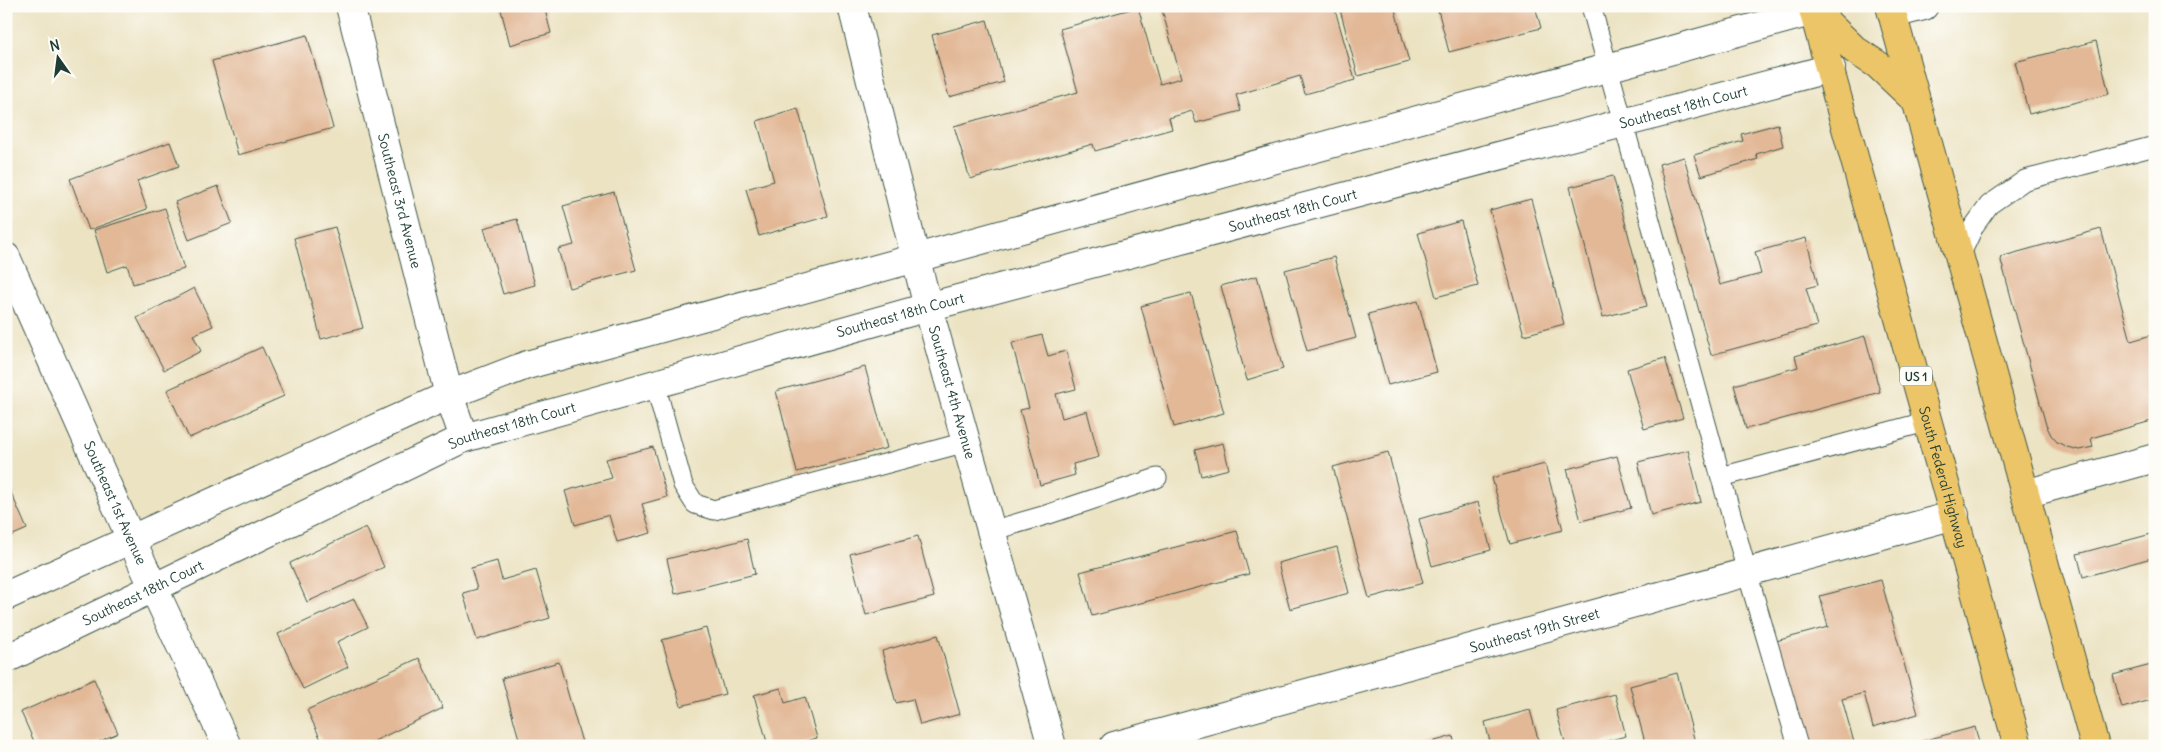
<svg xmlns="http://www.w3.org/2000/svg" width="2161" height="752" font-family="Delius,sans-serif">
<rect width="100%" height="100%" fill="#fdfcf7"/>
<filter id="ink" filterUnits="userSpaceOnUse"><feTurbulence type="fractalNoise" baseFrequency=".02" numOctaves="2"/><feDisplacementMap in="SourceGraphic" scale="10" xChannelSelector="R" yChannelSelector="G"/><feConvolveMatrix kernelMatrix="1 2 1 2 8 2 1 2 1" color-interpolation-filters="sRGB"/></filter>
<filter id="wash" filterUnits="userSpaceOnUse"><feTurbulence type="fractalNoise" baseFrequency=".0096" numOctaves="4" result="noise"/><feDisplacementMap in="SourceGraphic" scale="20" xChannelSelector="R" yChannelSelector="G"/><feGaussianBlur stdDeviation="1.12" result="paint"/><feColorMatrix in="noise" values="0 0 0 0 0 0 0 0 0 0 0 0 0 0 0 0 0 1.4 0 .05"/><feComposite in="paint" operator="in"/></filter>
<g filter="url(#wash)">
<rect width="100%" height="100%" fill="#ece3c3"/>
<g id="blocks">
<g fill="#e2b896">
<path d="M500,6H544L551,33L510,45Z"/>
<path d="M1161,6H1334L1355,80L1305,94L1300,76L1236,95L1241,111L1196,123L1192,111L1169,118L1172,129L1095,151L1093,144L970,179L954,126L1078,92L1060,29L1138,7L1160,84L1181,78Z"/>
<path d="M1339,6H1394L1409,62L1358,76Z"/>
<path d="M1437,6H1535L1541,28L1449,52Z"/>
<path d="M987,20L1004,82L949,97L932,35Z"/>
<path d="M307,35L333,128L238,155L212,61Z"/>
<path d="M2096,41L2109,94L2029,114L2015,62Z"/>
<path d="M798,109L828,216L759,236L746,189L774,181L757,121Z"/>
<path d="M1778,124L1783,146L1756,154L1758,159L1701,176L1694,155L1743,141L1741,134Z"/>
<path d="M170,142L179,166L137,181L147,209L89,230L70,179Z"/>
<path d="M1684,157L1720,285L1761,274L1755,252L1806,238L1818,285L1806,288L1817,326L1711,355L1659,164Z"/>
<path d="M1613,176L1647,306L1603,317L1570,187Z"/>
<path d="M218,186L232,223L189,240L175,202Z"/>
<path d="M614,192L636,270L569,288L558,249L574,245L563,206Z"/>
<path d="M1531,199L1564,324L1524,335L1490,210Z"/>
<path d="M165,208L184,269L133,284L127,265L107,272L94,230Z"/>
<path d="M517,219L535,285L503,294L484,228Z"/>
<path d="M1461,221L1478,286L1436,297L1418,233Z"/>
<path d="M335,227L363,328L321,339L294,238Z"/>
<path d="M2101,229L2131,341L2155,334V420L2091,438L2093,447L2079,450L2067,447L2057,442L2051,435L2046,425L2000,257Z"/>
<path d="M1334,257L1356,338L1307,351L1285,270Z"/>
<path d="M1257,276L1283,369L1247,380L1221,286Z"/>
<path d="M194,288L213,326L193,335L201,351L164,370L137,318Z"/>
<path d="M1191,293L1224,413L1174,427L1141,306Z"/>
<path d="M1418,301L1437,372L1388,385L1368,314Z"/>
<path d="M1042,335L1048,356L1066,351L1076,389L1056,394L1062,418L1087,411L1099,457L1073,464L1075,475L1040,485L1020,410L1029,408L1012,343Z"/>
<path d="M1865,336L1880,392L1746,429L1734,385L1798,367L1795,356Z"/>
<path d="M262,347L284,396L189,438L167,390Z"/>
<path d="M1665,358L1683,418L1644,429L1627,369Z"/>
<path d="M865,367L887,448L797,472L776,391Z"/>
<path d="M1223,443L1229,469L1201,476L1195,450Z"/>
<path d="M653,447L667,497L642,504L651,533L617,542L609,515L575,525L565,491L612,478L606,459Z"/>
<path d="M1688,450L1701,502L1651,515L1638,462Z"/>
<path d="M1388,452L1423,583L1369,598L1333,467Z"/>
<path d="M1617,456L1631,508L1581,521L1567,469Z"/>
<path d="M1545,464L1563,530L1510,544L1492,478Z"/>
<path d="M6,481L27,529L6,538Z"/>
<path d="M1478,502L1491,550L1432,566L1419,519Z"/>
<path d="M366,527L384,567L307,602L290,563Z"/>
<path d="M1237,531L1249,574L1092,616L1080,572Z"/>
<path d="M2155,533V557L2083,577L2077,554Z"/>
<path d="M918,536L934,597L866,615L850,554Z"/>
<path d="M747,539L755,574L675,594L667,559Z"/>
<path d="M1337,547L1349,593L1290,609L1278,563Z"/>
<path d="M497,561L502,580L536,570L550,618L477,640L463,593L477,589L471,568Z"/>
<path d="M1881,580L1918,714L1873,727L1864,693L1842,699L1855,746H1804L1776,641L1828,627L1820,596Z"/>
<path d="M354,599L368,627L337,642L348,667L303,689L278,634Z"/>
<path d="M706,628L725,694L681,706L662,640Z"/>
<path d="M938,635L960,714L920,725L913,699L896,703L882,651Z"/>
<path d="M419,658L443,708L364,746H324L307,710Z"/>
<path d="M559,662L583,746H521L502,678Z"/>
<path d="M2155,664V699L2122,708L2113,675Z"/>
<path d="M1677,673L1696,746H1646L1630,686Z"/>
<path d="M94,679L118,733L89,746H36L21,712Z"/>
<path d="M781,688L785,703L805,697L817,738L790,746H768L754,695Z"/>
<path d="M1615,694L1626,736L1588,746H1566L1556,710Z"/>
<path d="M1530,710L1540,746H1491L1485,722Z"/>
<path d="M1975,727L1980,746H1907V745Z"/>
<path d="M1453,736L1455,746H1421V745Z"/>
</g>
</g>
</g>
<g filter="url(#ink)">
<use href="#blocks" fill-opacity="0" stroke="#3e5649" stroke-width="1"/>
<g fill="none" stroke-linecap="round" stroke-linejoin="round">
<defs>
<g id="service">
<path d="M1591,6L1747,572L1798,746"/>
<path d="M1959,258L1974,226L1989,205L2025,180L2155,146"/>
<path d="M655,384L683,485L695,504L714,510L966,442"/>
<path d="M1721,477L1929,421"/>
<path d="M991,531L1046,515L1157,478"/>
</g>
<g id="minor">
<path id="s1" d="M350,6L449,395L464,438"/>
<path id="s2" d="M852,6L928,307L1052,746"/>
<path d="M1893,14L1924,6"/>
<path id="s3" d="M6,257L131,539L227,746"/>
<path d="M2025,494L2155,458"/>
<path d="M6,596L449,395L527,365L1814,11"/>
<path id="s4" d="M6,659L464,438L928,307L1831,68"/>
<path id="s5" d="M1114,746L1955,515"/>
</g>
<g id="primary">
<path id="s6" d="M1812,6L2018,746"/>
<path d="M1890,6L2095,746"/>
<path d="M1816,12L1855,50L1878,65L1916,101"/>
</g>
</defs>
<use href="#service" stroke="#3e5649" stroke-width="21"/>
<use href="#minor" stroke="#3e5649" stroke-width="30"/>
<use href="#primary" stroke="#3e5649" stroke-width="30"/>
<use href="#service" stroke="#fff" stroke-width="19"/>
<use href="#minor" stroke="#fff" stroke-width="28"/>
<use href="#primary" stroke="#ecc569" stroke-width="28"/>
</g>
</g>
<g text-anchor="middle" dominant-baseline="central" stroke-width="5" stroke-linejoin="round" paint-order="stroke">
<rect fill="#fdfcf7" stroke="#62766e" stroke-width="1" x="1900" y="366.5" width="32" height="19" rx="4"/>
<g font-size="12" font-weight="bold" fill="#1f3d34">
<text x="1916" y="376">US 1</text>
</g>
<g font-size="14" fill="#1f3d34" stroke="#fdfcf7">
<text stroke="none"><textPath href="#s4" startOffset="1772">Southeast 18th Court</textPath></text>
<text stroke="none"><textPath href="#s1" startOffset="201">Southeast 3rd Avenue</textPath></text>
<text stroke="none"><textPath href="#s4" startOffset="1368">Southeast 18th Court</textPath></text>
<text stroke="none"><textPath href="#s4" startOffset="962">Southeast 18th Court</textPath></text>
<text stroke="none"><textPath href="#s2" startOffset="399">Southeast 4th Avenue</textPath></text>
<text stroke="none"><textPath href="#s4" startOffset="558">Southeast 18th Court</textPath></text>
<text stroke="none"><textPath href="#s6" startOffset="489">South Federal Highway</textPath></text>
<text stroke="none"><textPath href="#s3" startOffset="269">Southeast 1st Avenue</textPath></text>
<text stroke="none"><textPath href="#s4" startOffset="152">Southeast 18th Court</textPath></text>
<text stroke="none"><textPath href="#s5" startOffset="436">Southeast 19th Street</textPath></text>
</g>
</g>
<rect width="2161" height="752" fill="none" stroke="#fdfcf7" stroke-width="25"/>
<g transform="translate(58 58) rotate(346)" stroke="#fdfcf7" stroke-width="4" paint-order="stroke">
<path d="M0-4L9 19L0 12L-9 19Z" fill="#1f3d34"/>
<text y="-8" font-size="14" font-weight="bold" text-anchor="middle" fill="#1f3d34">N</text>
</g>
</svg>
